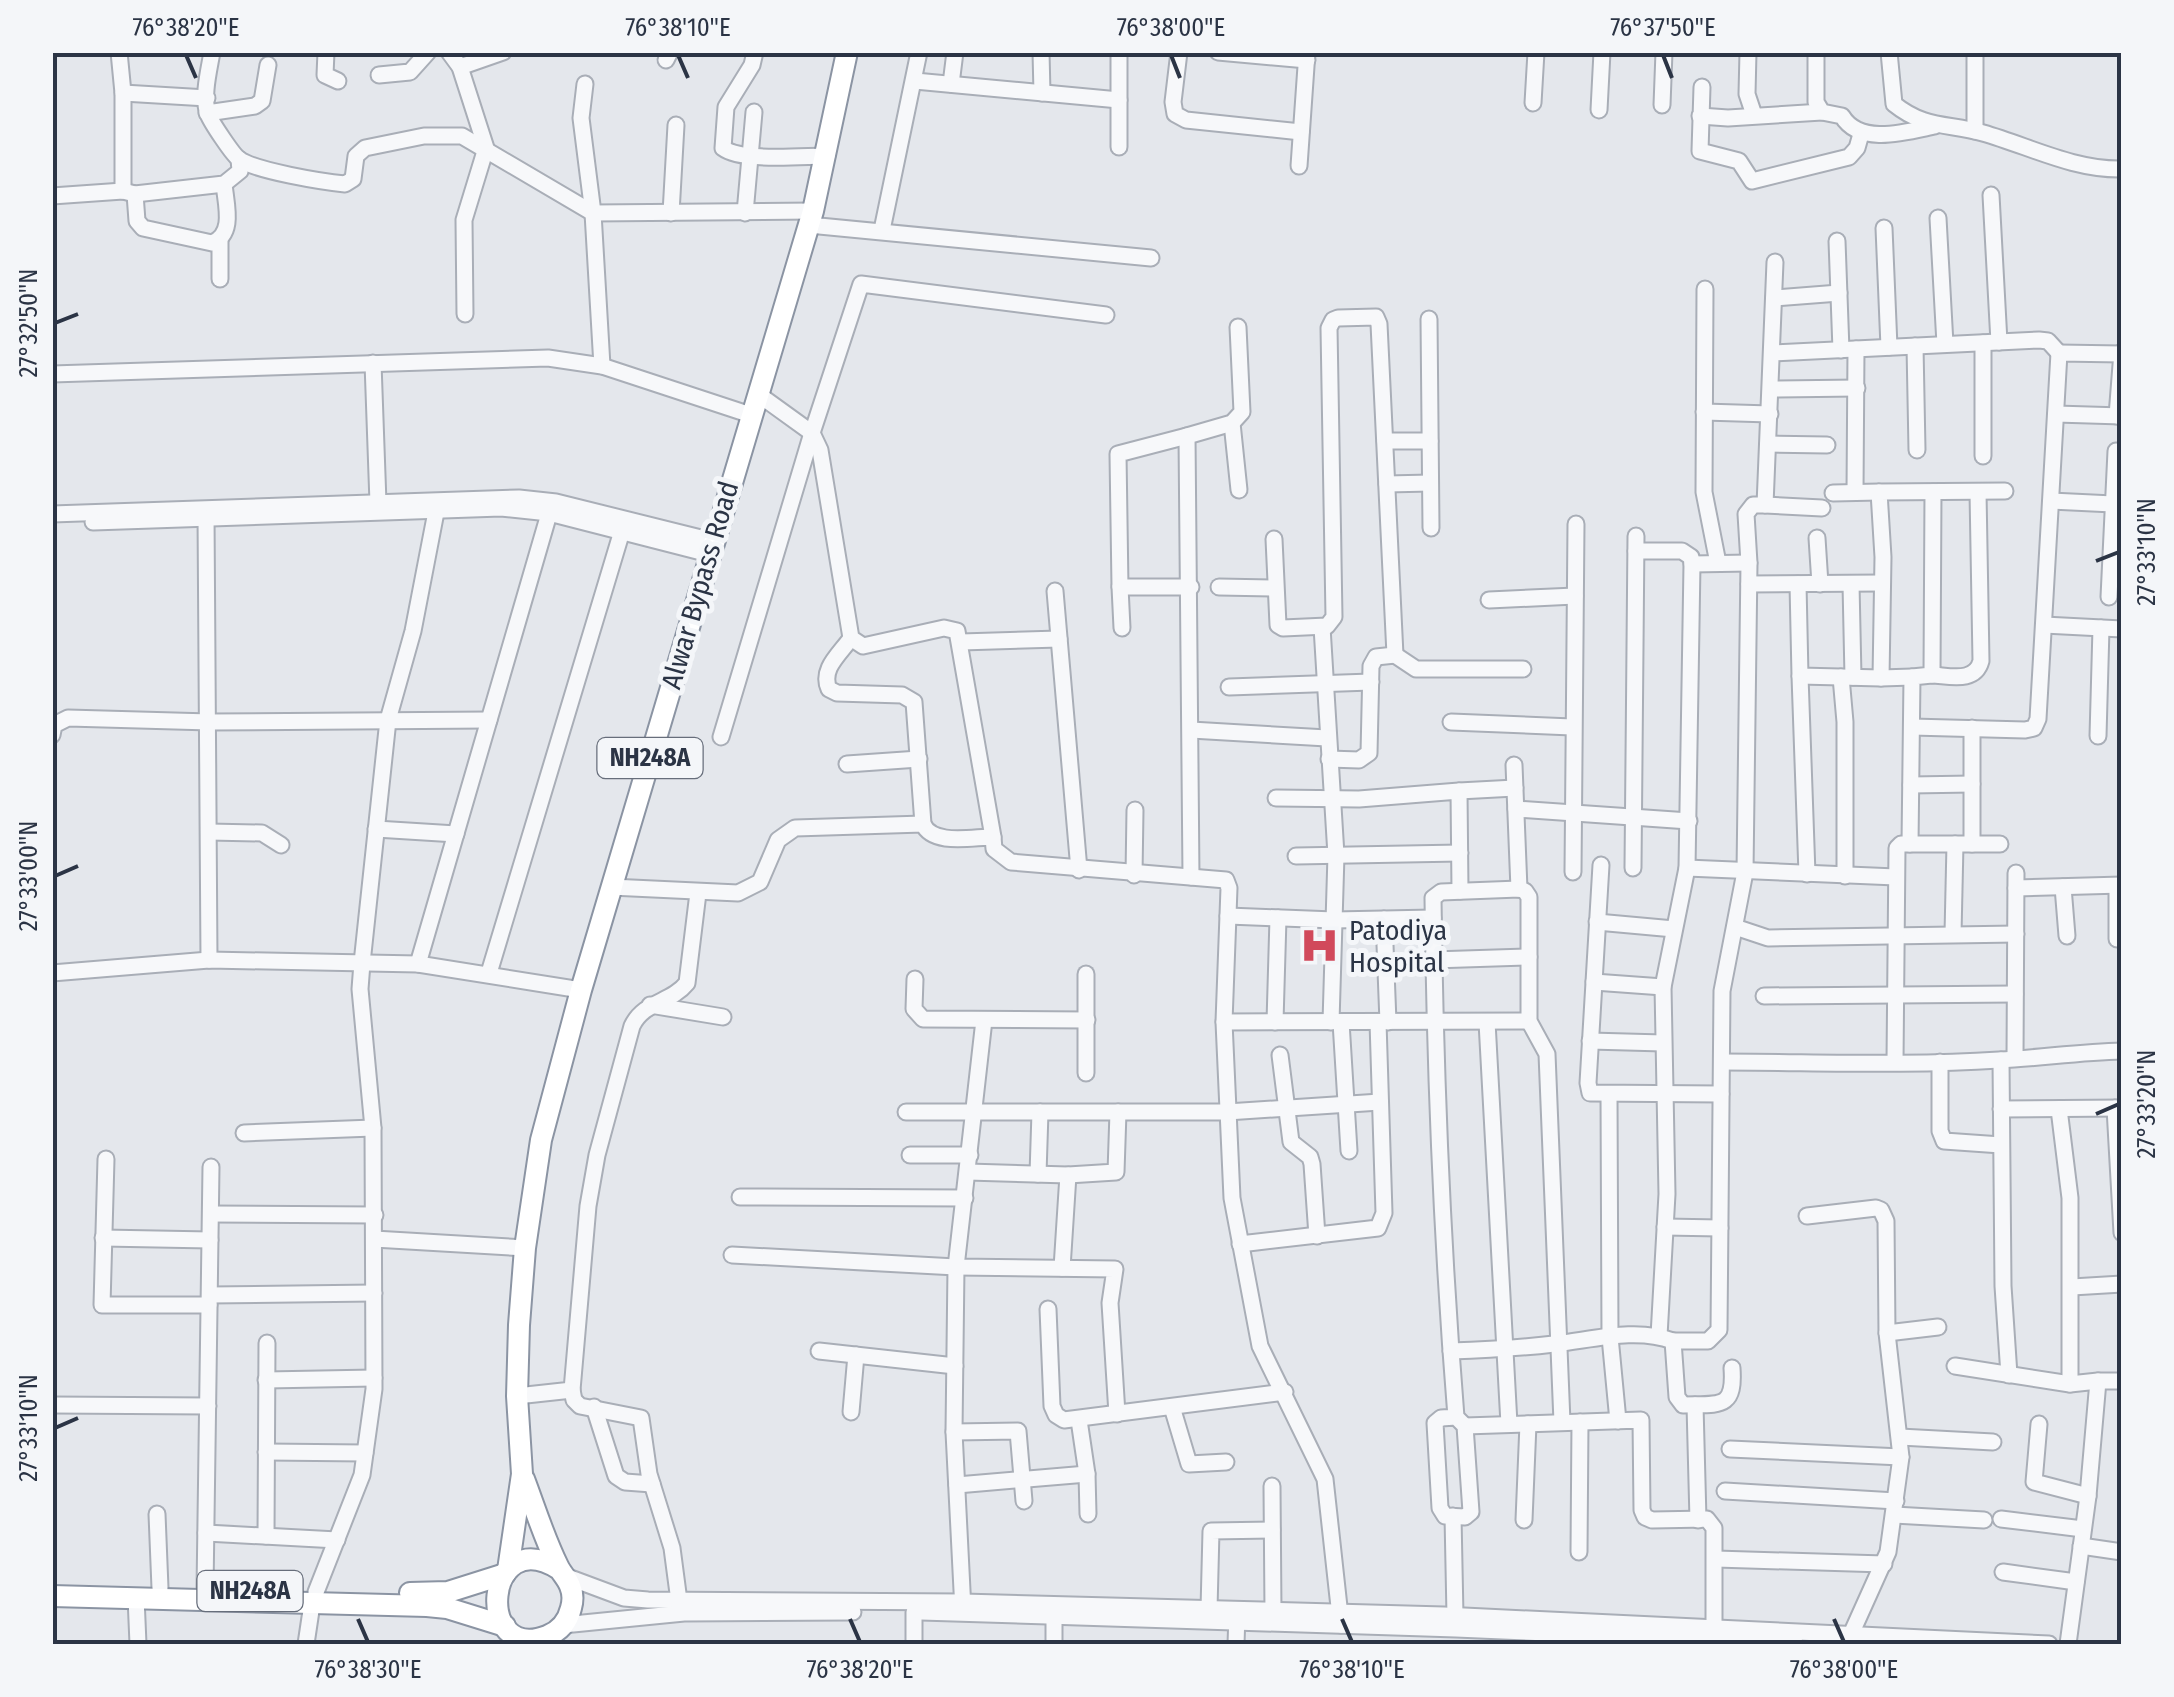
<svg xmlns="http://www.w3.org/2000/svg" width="2174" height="1697" font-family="'Fira Sans Condensed',sans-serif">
<rect width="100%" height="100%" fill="#e4e7ec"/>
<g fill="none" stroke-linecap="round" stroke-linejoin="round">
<defs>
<g id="minor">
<path d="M119,52L123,93V191"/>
<path d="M212,52C209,70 202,97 208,114C211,122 233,155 239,159C255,171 324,182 345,184L353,179L356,156L365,148L424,136H462L593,213L813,211"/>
<path d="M326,52L325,75L338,81"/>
<path d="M449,52L460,67L486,148L464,220L465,314"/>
<path d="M755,52L752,65L726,107L723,148C742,162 802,156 827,156"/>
<path d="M1041,52L1042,93"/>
<path d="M1179,52L1173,102L1175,114L1186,120L1301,132"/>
<path d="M1218,52L1307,60"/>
<path d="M1748,52L1747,94L1754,115"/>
<path d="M1816,52V102L1822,112L1842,116C1860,146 1906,132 1935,126"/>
<path d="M1889,52L1894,104C1925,129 1948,123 1983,133C2029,146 2073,170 2122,169"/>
<path d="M1975,52V131"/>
<path d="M666,60L670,52"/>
<path d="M460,67L503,52"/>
<path d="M379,75L410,72L428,52"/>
<path d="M915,81L1119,100"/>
<path d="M585,84L581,118L593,213L602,366"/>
<path d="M951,84L955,52"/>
<path d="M1702,87L1700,151L1739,161L1752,181L1849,157L1857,148L1861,134"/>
<path d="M123,93L207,98"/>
<path d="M1533,103L1536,52"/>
<path d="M1662,105L1664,52"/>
<path d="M1599,110L1602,52"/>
<path d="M207,113L255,106L262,101L268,65"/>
<path d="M1700,116L1728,118L1822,112"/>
<path d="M1119,147V52"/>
<path d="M1299,166L1307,52"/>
<path d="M135,194L137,221L143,228L212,243C235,234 226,205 224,184"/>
<path d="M1991,195L1999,342"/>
<path d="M52,196L123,191L135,194L224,184L240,171L239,159"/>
<path d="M671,213L676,125"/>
<path d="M745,213L754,112"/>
<path d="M1938,218L1945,344"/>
<path d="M809,225L1151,258"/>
<path d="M1884,228L1889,347"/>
<path d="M882,230L919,52"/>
<path d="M220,241V279"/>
<path d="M1837,241L1841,350"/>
<path d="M1705,289L1704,492L1718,563"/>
<path d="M1774,298L1839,293"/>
<path d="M1429,319L1431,528"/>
<path d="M1983,343V456"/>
<path d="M1915,346L1917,450"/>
<path d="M1772,353L2039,340L2048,341L2059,353"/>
<path d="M373,363L378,503"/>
<path d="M52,374L548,358L602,366L751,415"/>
<path d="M1771,389L1857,388"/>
<path d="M758,394L812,433L820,450L851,638L863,646L944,628L957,631L993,837"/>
<path d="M1704,412L1770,414"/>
<path d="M2056,414L2122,416"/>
<path d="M2117,416L2122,352"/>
<path d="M1232,423L1239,490"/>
<path d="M1187,436L1118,454L1120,587H1191"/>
<path d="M1385,441H1430"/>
<path d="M1768,444L1827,445"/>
<path d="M1387,484L1430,483"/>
<path d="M1855,492L1856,349"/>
<path d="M1833,493L1879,492"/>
<path d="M2051,501L2113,504"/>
<path d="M1765,505L1822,508"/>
<path d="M52,514L519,498L556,502L713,541"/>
<path d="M206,514L209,960"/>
<path d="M93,522L501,508L549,513L709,554"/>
<path d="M1817,538L1820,584"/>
<path d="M1274,539L1278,625L1283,628L1327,626L1334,617L1329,328L1333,320L1338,318L1376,317L1379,324L1395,655L1376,657L1371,666L1369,753L1359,760L1329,759"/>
<path d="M1636,551H1682L1691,557L1692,564L1687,868L1663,987L1667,1194L1659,1336"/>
<path d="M1692,564L1749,563"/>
<path d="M1749,584L1882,583"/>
<path d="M1798,584L1800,676L1881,678"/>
<path d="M1851,584L1853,677"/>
<path d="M1120,587L1122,628"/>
<path d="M1219,587L1275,588"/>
<path d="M1055,591L1079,870"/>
<path d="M2109,597L2116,451"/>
<path d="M1489,600L1575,596"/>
<path d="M2044,625L2122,629"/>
<path d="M1322,627L1336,855L1331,1022"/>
<path d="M851,638C840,654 820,669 829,689L837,693L902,695L914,702L923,824"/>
<path d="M961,642L1059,639"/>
<path d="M1395,655L1416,669H1523"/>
<path d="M1932,675C1951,676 1975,683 1981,661L1978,492"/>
<path d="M1800,676L1807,874"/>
<path d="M1841,677L1845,722V876"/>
<path d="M1912,677L1881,678L1883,557L1879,492L2005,491"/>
<path d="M1229,687L1371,682"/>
<path d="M1451,722L1572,727"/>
<path d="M1912,727L2025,730L2034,728L2038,719L2059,353L2122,354"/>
<path d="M1191,730L1327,738"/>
<path d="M52,735L54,725L68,718L210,722L489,720"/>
<path d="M2098,736L2101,628"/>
<path d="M721,737L812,433L861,284L1106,315"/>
<path d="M847,764L919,759"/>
<path d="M1514,765L1519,889"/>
<path d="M1911,785L1972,784"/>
<path d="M1459,791L1515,788"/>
<path d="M1276,798L1359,799L1459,791L1460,891"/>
<path d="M1516,809L1689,821"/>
<path d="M376,829L456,834"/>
<path d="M209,832L262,833L281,845"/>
<path d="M1910,844L1912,677L1932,675L1933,492"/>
<path d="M1972,844V728"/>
<path d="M1296,856L1460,853"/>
<path d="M1601,865L1588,1083L1590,1093L1721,1094"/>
<path d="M1633,868L1636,536"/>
<path d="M1687,868L1896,877"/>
<path d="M1573,872L1576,524"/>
<path d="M1134,875L1135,810"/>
<path d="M1191,877L1187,436L1232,423L1242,412L1238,327"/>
<path d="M611,887L738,893L760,882L778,840L795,828L923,824C933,846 972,837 993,837L994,849L1011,862L1226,880L1229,888L1224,1022L1232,1198L1260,1346L1325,1479L1341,1625"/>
<path d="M2063,887L2067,936"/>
<path d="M2016,888L2122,885"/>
<path d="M1228,916L1334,920L1433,918"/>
<path d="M1384,919L1388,1022"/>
<path d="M1597,922L1674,929"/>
<path d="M1735,927L1768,938L2016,934"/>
<path d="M1953,934L1955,844"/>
<path d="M2117,939V886"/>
<path d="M1433,960L1529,957"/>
<path d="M418,964L551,507"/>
<path d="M52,973L209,960L418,964L581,990"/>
<path d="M489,973L622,531"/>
<path d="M1086,974V1073"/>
<path d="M915,979L914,1009L923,1019L1087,1020"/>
<path d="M1594,982L1663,987"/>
<path d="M1764,996L2015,994"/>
<path d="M650,1005L723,1017"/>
<path d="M1224,1022L1529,1021"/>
<path d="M1275,1022L1278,918"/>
<path d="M1341,1022L1349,1151"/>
<path d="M1487,1022L1509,1424"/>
<path d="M1590,1041L1663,1043"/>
<path d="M1280,1055L1291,1142L1310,1157L1312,1164L1317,1236"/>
<path d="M2015,1058L2016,873"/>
<path d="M2001,1060L2003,1286L2009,1375"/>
<path d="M1722,1062C1814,1062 1907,1066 1999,1060C2040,1058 2080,1052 2122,1051"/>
<path d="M1895,1062L1897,848L1901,844H2000"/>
<path d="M1940,1062V1131L1944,1141L2001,1145"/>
<path d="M1609,1094L1610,1337L1618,1421"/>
<path d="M2115,1108L2122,1233"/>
<path d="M2001,1109L2122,1108"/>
<path d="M2059,1109L2070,1198V1384"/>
<path d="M906,1112H1227L1380,1102"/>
<path d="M244,1133L373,1128"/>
<path d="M910,1155H970"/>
<path d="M106,1159L102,1305H209"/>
<path d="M968,1172L1068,1175L1116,1172L1118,1112"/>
<path d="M1038,1174L1040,1112"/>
<path d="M740,1197L965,1198"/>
<path d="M211,1214L375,1215"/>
<path d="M1807,1216L1876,1208L1881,1210L1886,1221L1887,1333L1901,1457L1888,1552L1848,1641"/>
<path d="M1665,1227L1720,1228"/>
<path d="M103,1238L210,1240"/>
<path d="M374,1239L525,1248"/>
<path d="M1240,1244L1378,1228L1384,1213L1378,1022"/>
<path d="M732,1255L956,1267L1115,1269L1110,1303L1117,1414"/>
<path d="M1062,1268L1068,1175"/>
<path d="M2072,1287L2122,1284"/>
<path d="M210,1295L374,1293"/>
<path d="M1048,1309L1052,1406L1056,1415L1064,1420L1285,1392"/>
<path d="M1887,1333L1938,1327"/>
<path d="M1673,1341H1708L1719,1330L1722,991L1745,872L1749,563L1746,514L1753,505H1765L1775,262"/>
<path d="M819,1351L955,1366"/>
<path d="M1451,1351C1485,1350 1520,1348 1554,1344C1592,1340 1636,1327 1673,1341L1677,1397L1683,1405C1719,1404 1735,1410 1732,1368"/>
<path d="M1955,1366L2070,1384L2098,1381L2088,1496L2068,1644"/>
<path d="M266,1380L374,1378"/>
<path d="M2098,1381H2122"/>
<path d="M572,1390L574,1400L580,1406L641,1418L649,1474L672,1548L679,1601"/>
<path d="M517,1396L572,1390L588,1206L597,1155L632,1026C644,1001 671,1003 687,983L698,893"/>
<path d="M52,1405L208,1406"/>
<path d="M1695,1405L1698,1520"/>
<path d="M594,1407L616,1476L625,1482L652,1484"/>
<path d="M1172,1407L1189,1464L1226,1462"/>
<path d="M851,1412L856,1355"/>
<path d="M1456,1417L1441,1418L1435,1423L1440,1508L1445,1516L1465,1517L1471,1512L1465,1426L1456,1417C1442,1244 1435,1071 1433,898L1441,892L1519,889L1525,891L1529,897V1021L1547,1054L1562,1422"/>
<path d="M1079,1420L1087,1474L1088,1514"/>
<path d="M2039,1424L2034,1482L2088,1496"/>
<path d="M1465,1426L1641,1420L1642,1510L1645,1517L1652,1520L1707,1519L1714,1528V1636"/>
<path d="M954,1432L1018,1431L1024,1501"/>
<path d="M1900,1437L1993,1442"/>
<path d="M1730,1449L1901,1457"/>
<path d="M266,1452L365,1453"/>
<path d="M957,1485L1087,1474"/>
<path d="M1272,1486L1273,1611"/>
<path d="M1725,1491L1896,1501"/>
<path d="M157,1514L160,1588"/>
<path d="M1894,1515L1984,1520"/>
<path d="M1453,1516L1455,1616"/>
<path d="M2001,1519L2083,1529"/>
<path d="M1524,1520L1528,1424"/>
<path d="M206,1533L337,1540"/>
<path d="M266,1536L267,1343"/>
<path d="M2081,1546L2122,1552"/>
<path d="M1579,1552L1580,1422"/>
<path d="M1716,1559L1884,1564"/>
<path d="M2003,1572L2076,1582"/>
<path d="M565,1576L624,1598L648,1600L963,1602L1444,1615L2049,1644"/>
<path d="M205,1590L211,1167"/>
<path d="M316,1592L362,1475L374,1389L373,1128L360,989L362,963L388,720L413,631L436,512"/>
<path d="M136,1597L138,1644"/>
<path d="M1054,1609V1644"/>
<path d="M1209,1609L1211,1531L1272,1530"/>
<path d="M963,1610L954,1432L956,1267L984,1020"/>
<path d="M914,1612V1644"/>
<path d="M921,1612L1456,1629L1796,1644"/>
<path d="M563,1625L684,1613L853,1612"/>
<path d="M306,1644L312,1604"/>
<path d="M1236,1644L1237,1614"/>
</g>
<g id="highway">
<path d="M524,1479C535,1508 544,1538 558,1566C561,1573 567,1578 570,1586C573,1593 573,1601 571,1608C568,1621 560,1631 547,1636C474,1664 484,1522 559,1569"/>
<path d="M508,1570L522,1474L517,1396L519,1325L525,1248L541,1140L581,990L813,211L847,52"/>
<path d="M410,1593L448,1592L505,1574"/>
<path d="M52,1596L427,1606L447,1608L505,1626"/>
</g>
</defs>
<use href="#minor" stroke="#a9aeb7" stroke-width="19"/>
<use href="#highway" stroke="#8b94a3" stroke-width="24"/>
<use href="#minor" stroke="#f7f8fa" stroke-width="15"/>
<use href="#highway" stroke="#fff" stroke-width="20"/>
</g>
<path fill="none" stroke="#2b3445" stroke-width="4" d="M186,55L196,78M678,55L688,78M1171,55L1180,78M1663,55L1672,78M55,323L78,314M2096,561L2119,552M55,876L78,866M2096,1114L2119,1104M55,1428L78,1418M358,1619L368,1642M850,1619L860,1642M1342,1619L1352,1642M1834,1619L1844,1642"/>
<defs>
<symbol id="hospital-bare" viewBox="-9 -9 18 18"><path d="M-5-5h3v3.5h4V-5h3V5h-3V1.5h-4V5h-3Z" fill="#d1495b" stroke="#f4f6f9" stroke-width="2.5" paint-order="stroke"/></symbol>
</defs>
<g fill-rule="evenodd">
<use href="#hospital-bare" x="1292" y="918" width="55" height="55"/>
</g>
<g text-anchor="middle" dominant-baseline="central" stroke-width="10" stroke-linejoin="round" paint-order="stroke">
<g fill="#f4f6f9" stroke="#676e7b" stroke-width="2.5">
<rect x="597.5" y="738" width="105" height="40" rx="8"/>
<rect x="197.5" y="1571" width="105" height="40" rx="8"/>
</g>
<g font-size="25" font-weight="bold" fill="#2b3445">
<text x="650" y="758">NH248A</text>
<text x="250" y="1591">NH248A</text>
</g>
<g font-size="28" fill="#2b3445" stroke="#f4f6f9">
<text transform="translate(700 585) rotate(-74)">Alwar Bypass Road</text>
</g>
<g font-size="28" fill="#2b3445" stroke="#f4f6f9" text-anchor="start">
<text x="1349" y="930">Patodiya<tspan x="1349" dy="32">Hospital</tspan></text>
</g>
</g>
<rect width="2174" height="1697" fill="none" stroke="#f4f6f9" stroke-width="110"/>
<rect x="55" y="55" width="2064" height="1587" fill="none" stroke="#2b3445" stroke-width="4"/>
<g font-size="25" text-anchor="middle" fill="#2b3445">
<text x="186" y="36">76°38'20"E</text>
<text x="678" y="36">76°38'10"E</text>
<text x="1171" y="36">76°38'00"E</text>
<text x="1663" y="36">76°37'50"E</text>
<text transform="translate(28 323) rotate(-90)" y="9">27°32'50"N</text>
<text transform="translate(2146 552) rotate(-90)" y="9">27°33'10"N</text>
<text transform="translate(28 876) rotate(-90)" y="9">27°33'00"N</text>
<text transform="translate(2146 1104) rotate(-90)" y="9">27°33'20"N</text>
<text transform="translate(28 1428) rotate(-90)" y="9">27°33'10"N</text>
<text x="368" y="1678">76°38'30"E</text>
<text x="860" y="1678">76°38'20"E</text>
<text x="1352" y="1678">76°38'10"E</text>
<text x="1844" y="1678">76°38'00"E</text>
</g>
</svg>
